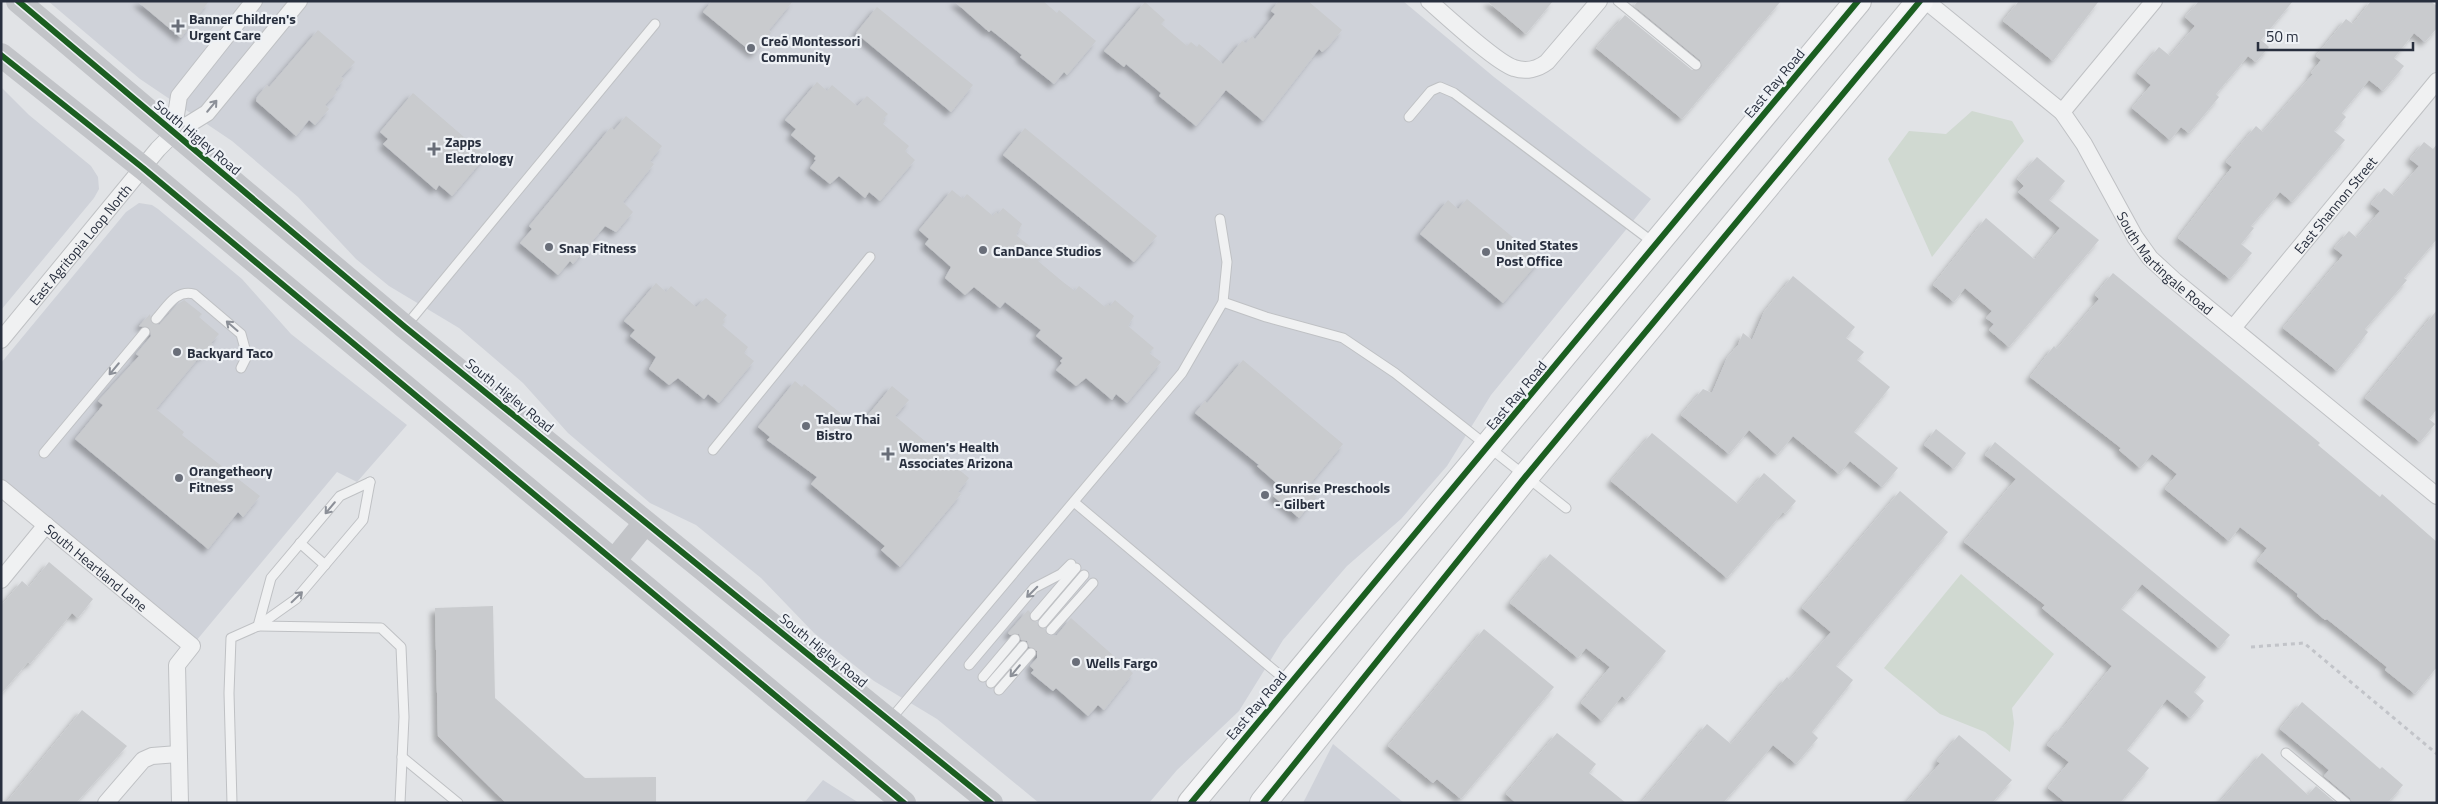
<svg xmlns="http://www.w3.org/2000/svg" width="2438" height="804" font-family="'Titillium Web',sans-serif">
<defs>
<filter id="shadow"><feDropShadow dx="-4.5" dy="4.5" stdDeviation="2.5" flood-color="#0004"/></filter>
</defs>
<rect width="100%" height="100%" fill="#e1e3e6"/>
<g fill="#cfd2d9">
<path d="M48,1H1403L1494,77L1651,199L1491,395L1447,466L1401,519L1347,566L1283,640L1239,711L1177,770L1149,803H1039L937,719L874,681L814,633L761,578L696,525L650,503L568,433L523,383L459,328L389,286L356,259L298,197L232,141L140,79Z"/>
<path d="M1,87L29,115L91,166L98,177L99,189L94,198L1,310Z"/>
<path d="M139,203L152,205L158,209L242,279L291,334L407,425L357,482L337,472L196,641L1,478V363L126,212Z"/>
<path d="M1333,744L1404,803H1303Z"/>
<path d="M823,780L859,803H804Z"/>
</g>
<g fill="#d0d9d1">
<path d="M1972,111L2012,121L2024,141L1932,257L1888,159L1909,131L1946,134Z"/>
<path d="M1961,574L2054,654L2012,708L2014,723L2010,752L1985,732L1940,714L1884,668Z"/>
</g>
<g fill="#c9cbce" filter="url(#shadow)">
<path d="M137,1H209L181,38Z"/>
<path d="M712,1H793L769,30L771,33L754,54L703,12Z"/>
<path d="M954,1H1043L1057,13L1059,10L1096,41L1067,75L1064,72L1054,84L1020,57L1022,55L991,30L989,32Z"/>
<path d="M1279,1H1308L1342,30L1328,47L1322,52L1319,49L1263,121L1226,90L1196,126L1159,96L1161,93L1126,64L1124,67L1104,51L1145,2L1165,20L1161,24L1187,46L1191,42L1197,47L1199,44L1223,64L1242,41L1246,43L1252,36L1255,39L1275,14L1271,11Z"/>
<path d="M1487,1H1553L1526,34Z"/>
<path d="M1638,1H1781L1682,119L1596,48L1625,15L1692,70L1700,69L1702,66L1700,60L1634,6Z"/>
<path d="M2019,1H2099L2053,61L2003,21Z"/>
<path d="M2199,1H2293L2261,40L2269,47L2256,62L2248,56L2216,94L2219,97L2189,133L2181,127L2170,140L2132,108L2151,85L2137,73L2159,47L2170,56L2195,26L2185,17Z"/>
<path d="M2371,1H2430L2437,6V28L2425,42L2414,33L2394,58L2404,66L2383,91L2369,80L2342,113L2346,117L2334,131L2345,140L2292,202L2280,192L2251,226L2254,228L2241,244L2252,253L2230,279L2178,238L2232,167L2226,162L2256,126L2263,132L2313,74L2311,73L2321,60L2316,56L2346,19L2353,24Z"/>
<path d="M877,7L973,85L951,112L856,33Z"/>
<path d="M318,30L355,62L341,77L344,79L335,90L337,92L325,105L329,109L315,125L309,120L296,136L256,101L257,97L267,85L269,87Z"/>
<path d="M817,82L827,91L832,85L857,106L867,96L888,114L883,119L885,121L883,124L909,146L905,151L915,160L880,201L869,192L865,198L839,176L830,184L810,168L816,160L814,159L816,156L791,135L796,129L785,120Z"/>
<path d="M413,93L486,156L452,196L439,185L436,190L383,144L388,139L380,132Z"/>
<path d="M626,116L662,146L650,161L654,164L623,202L633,212L616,232L605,226L573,264L570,261L558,275L520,243L532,229L529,226L611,127L614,130Z"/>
<path d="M1025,128L1157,236L1134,262L1003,155Z"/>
<path d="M2424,142L2433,149L2437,144V239L2404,278L2407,280L2365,329L2368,332L2337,371L2283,328L2343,255L2334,248L2349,231L2357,238L2380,211L2371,204L2384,188L2394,196L2419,166L2410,159Z"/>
<path d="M2037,157L2065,181L2049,200L2099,240L2009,347L1989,330L1994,324L1986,318L1992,311L1965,288L1954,302L1933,285L1986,218L2034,259L2036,258L2060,228L2018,192L2024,186L2017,179Z"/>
<path d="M952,190L963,199L967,194L993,216L996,212L998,214L1003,208L1022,224L1016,235L1042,256L1038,261L1063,282L1075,291L1079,286L1105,307L1108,304L1110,306L1115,300L1134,316L1128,326L1154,348L1149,353L1161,362L1127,403L1116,394L1112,400L1086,378L1076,386L1056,370L1062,363L1060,361L1063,358L1036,336L1041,330L1005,302L1000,308L974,287L965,295L945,278L951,267L925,244L929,239L919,230Z"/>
<path d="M1467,199L1540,260L1503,303L1420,234L1448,200L1458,209Z"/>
<path d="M2113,273L2291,419L2320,443L2318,445L2380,497L2382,494L2437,542V667L2415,694L2385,670L2387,667L2327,619L2325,620L2297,596L2298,594L2257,561L2267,548L2240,527L2229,541L2165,489L2177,474L2152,454L2140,468L2119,450L2121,448L2030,377L2054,346L2057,349L2099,299L2095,295Z"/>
<path d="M1793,276L1855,327L1846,338L1864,352L1857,360L1890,387L1854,432L1898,468L1882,487L1850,461L1839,474L1793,436L1777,455L1749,430L1729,454L1681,415L1703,389L1712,393L1727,358L1738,345L1743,333L1752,340L1764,312Z"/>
<path d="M656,283L666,292L671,286L696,307L706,298L727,315L723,320L725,322L722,325L748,347L744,353L754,361L719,403L708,394L704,399L678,378L669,385L649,369L656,357L630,336L635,330L624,321Z"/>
<path d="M184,300L202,314L199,317L219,334L211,343L213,344L203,356L201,355L156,409L184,432L182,435L260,496L243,517L238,512L208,549L75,439L103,405L98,401L139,356L136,354L151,336L149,328L139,326L150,314L152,323L159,325L177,305Z"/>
<path d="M2437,310V409L2429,419L2435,424L2420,442L2365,398Z"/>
<path d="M1243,360L1343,444L1309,485L1319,493L1299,518L1273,496L1281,487L1257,466L1259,465L1195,413L1205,401L1207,403Z"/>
<path d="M795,381L802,387L804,384L858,427L892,386L909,400L895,416L969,478L958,492L961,494L900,567L881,550L885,546L811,484L817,477L767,440L770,437L758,427Z"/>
<path d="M1936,429L1966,453L1954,469L1924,445Z"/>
<path d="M1652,433L1738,504L1764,473L1796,501L1785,514L1783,512L1727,578L1611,481Z"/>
<path d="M1995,442L2230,635L2219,648L2142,584L2121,609L2206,677L2194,692L2204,701L2190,718L2167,699L2127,750L2149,768L2120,803H2066L2048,788L2069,762L2047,745L2061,727L2063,728L2112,666L2042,608L2045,605L1964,542L2016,479L1985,455Z"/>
<path d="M1900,491L1948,532L1836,666L1853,680L1812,732L1818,738L1796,764L1773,745L1723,803H1641L1707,724L1731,744L1787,677L1790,680L1831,632L1802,608Z"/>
<path d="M1550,554L1666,651L1626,700L1622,696L1602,721L1581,703L1610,667L1586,648L1578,658L1510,603Z"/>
<path d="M49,562L93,599L78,618L72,613L30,664L28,662L1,694V606L22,581L29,587Z"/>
<path d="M493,606L495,698L585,778L656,777V803H506L438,736L435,608Z"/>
<path d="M1028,610L1030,612L1031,620L1037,622L1039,627L1045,629L1047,634L1050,636L1057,635L1071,618L1133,673L1104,710L1098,705L1088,716L1056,688L1053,691L1031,673L1034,670L1030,666L1037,658V651L1029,647L1027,641L1021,640L1019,634L1010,635L1008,633Z"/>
<path d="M1484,629L1554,687L1461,799L1437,779L1433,783L1388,746Z"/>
<path d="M2302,702L2380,769L2382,767L2403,785L2393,797L2386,803H2352L2350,798L2324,776L2329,770L2280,729Z"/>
<path d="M82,710L127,746L76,803H6Z"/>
<path d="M1557,733L1596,764L1589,773L1626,803H1516L1506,794Z"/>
<path d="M1959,735L2012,780L1992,803H1906L1940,763L1937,761Z"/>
<path d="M2262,753L2308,795L2316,786L2336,803H2219Z"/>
</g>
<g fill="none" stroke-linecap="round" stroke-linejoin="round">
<defs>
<g id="lane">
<path d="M1618,1L1696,65"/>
<path d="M1409,117L1431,91L1440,87L1454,93L1654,243"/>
<path d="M1223,302L1266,317L1343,338L1395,373L1566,508"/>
<path d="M156,319C167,307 176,289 194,294L241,334L247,356L241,368"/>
<path d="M405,327L655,24"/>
<path d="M713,450L870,257"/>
<path d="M44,453L145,332"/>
<path d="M1074,502L1288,682"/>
<path d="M300,543L325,565"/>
<path d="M1035,616L1076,568"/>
<path d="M1043,623L1084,575"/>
<path d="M258,626L271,578L340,496L370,482"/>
<path d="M259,626L381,628L401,647L404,717L400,803"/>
<path d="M1051,630L1093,583"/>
<path d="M969,665L1034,588L1061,574L1071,564"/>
<path d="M983,677L1015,639"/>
<path d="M991,683L1023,646"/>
<path d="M999,690L1031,653"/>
<path d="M890,720L1182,373L1223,302L1227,262L1220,219"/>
<path d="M2286,753L2346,803"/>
<path d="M402,757L458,803"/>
<path d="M232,803L229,693L231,638L258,626L296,599L363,520L370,482"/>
</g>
<g id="street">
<path d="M1429,1C1446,16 1497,63 1514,68C1526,72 1538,69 1547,62L1599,1"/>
<path id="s1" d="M1926,1L2062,112L2084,144L2135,237L2150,258L2175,281L2437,496"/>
<path d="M2062,112L2154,1"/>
<path d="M173,134L179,96L254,1"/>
<path id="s2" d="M2233,328L2437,81"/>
<path id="s3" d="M1,340L158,149L173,134L207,113L299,1"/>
<path id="s4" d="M1,488L192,646L177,665L180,803"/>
<path d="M1,580L46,525"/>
<path d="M106,803L143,760L152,756L178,754"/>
</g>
<g id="primary">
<path d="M1191,803L1858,1"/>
<path d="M1263,803L1526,476L1920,1"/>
</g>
</defs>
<use href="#lane" stroke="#bfc1c4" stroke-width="11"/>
<use href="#street" stroke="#bfc1c4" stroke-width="18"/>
<use href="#primary" stroke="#bec0c3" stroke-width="28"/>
<path stroke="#c2c4c9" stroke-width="3" stroke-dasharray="4 4" stroke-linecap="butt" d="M2251,647L2304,643L2437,754"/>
<use href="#lane" stroke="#f0f1f2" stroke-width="9"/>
<use href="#street" stroke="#f0f1f2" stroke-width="16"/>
<g stroke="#c2c4c8" stroke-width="24">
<path d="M18,1L405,327L991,803"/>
<path d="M1,55L143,168L904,803"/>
<path d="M614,561L645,523"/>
</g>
<use href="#primary" stroke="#f5f5f6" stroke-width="26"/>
<defs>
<g id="cycleway">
<path d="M18,1L405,327L991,803"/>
<path d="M1,55L143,168L904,803"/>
<path d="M1191,803L1858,1"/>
<path d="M1263,803L1526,476L1920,1"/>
</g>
</defs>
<use href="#cycleway" stroke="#eef1f5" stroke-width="9"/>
<use href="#cycleway" stroke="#1b5e20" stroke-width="6"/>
</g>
<defs><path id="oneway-shaft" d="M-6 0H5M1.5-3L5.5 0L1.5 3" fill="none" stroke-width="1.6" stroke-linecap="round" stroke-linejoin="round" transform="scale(1.25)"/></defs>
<g stroke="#8c9098">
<use href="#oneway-shaft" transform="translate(212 106) rotate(-50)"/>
<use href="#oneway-shaft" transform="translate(232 326) rotate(-139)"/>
<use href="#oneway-shaft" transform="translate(114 369) rotate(130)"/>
<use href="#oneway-shaft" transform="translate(330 508) rotate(130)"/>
<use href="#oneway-shaft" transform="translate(1032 592) rotate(135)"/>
<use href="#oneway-shaft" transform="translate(297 597) rotate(-44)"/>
<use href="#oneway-shaft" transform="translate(1015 671) rotate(130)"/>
</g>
<g fill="#696e79" stroke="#eef1f5" stroke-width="2">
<path d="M175.5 18.5h5v5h5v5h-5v5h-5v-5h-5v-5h5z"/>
<circle cx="751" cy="48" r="5"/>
<path d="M431.5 141.5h5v5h5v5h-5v5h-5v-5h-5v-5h5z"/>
<circle cx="549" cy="247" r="5"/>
<circle cx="983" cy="250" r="5"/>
<circle cx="1486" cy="252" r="5"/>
<circle cx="177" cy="352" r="5"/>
<circle cx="806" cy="426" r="5"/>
<path d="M885.5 446.5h5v5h5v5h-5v5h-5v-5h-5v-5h5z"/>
<circle cx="179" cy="478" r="5"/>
<circle cx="1265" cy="495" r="5"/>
<circle cx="1076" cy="662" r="5"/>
</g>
<g text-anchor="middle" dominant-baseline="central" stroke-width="4.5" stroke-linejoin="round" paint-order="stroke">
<g font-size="14" font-weight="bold" fill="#282f3e" stroke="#eef1f5" text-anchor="start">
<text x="189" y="18">Banner Children's<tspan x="189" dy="16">Urgent Care</tspan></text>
<text x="761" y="40">Creō Montessori<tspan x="761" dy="16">Community</tspan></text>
<text x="445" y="141">Zapps<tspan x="445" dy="16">Electrology</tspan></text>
<text x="1496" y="244">United States<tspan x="1496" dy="16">Post Office</tspan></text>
<text x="559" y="247">Snap Fitness</text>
<text x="993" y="250">CanDance Studios</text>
<text x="187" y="352">Backyard Taco</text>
<text x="816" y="418">Talew Thai<tspan x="816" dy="16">Bistro</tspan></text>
<text x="899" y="446">Women's Health<tspan x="899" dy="16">Associates Arizona</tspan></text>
<text x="189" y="470">Orangetheory<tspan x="189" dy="16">Fitness</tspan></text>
<text x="1275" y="487">Sunrise Preschools<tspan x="1275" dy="16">- Gilbert</tspan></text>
<text x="1086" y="662">Wells Fargo</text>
</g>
<g font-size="14" fill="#282f3e" stroke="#eef1f5">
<text transform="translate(1774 83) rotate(-50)">East Ray Road</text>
<text transform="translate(198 137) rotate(40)">South Higley Road</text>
<text stroke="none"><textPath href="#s2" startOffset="160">East Shannon Street</textPath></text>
<text stroke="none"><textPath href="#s3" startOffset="124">East Agritopia Loop North</textPath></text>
<text stroke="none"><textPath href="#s1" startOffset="360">South Martingale Road</textPath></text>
<text transform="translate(510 395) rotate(39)">South Higley Road</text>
<text transform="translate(1516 395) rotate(-50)">East Ray Road</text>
<text stroke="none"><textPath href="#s4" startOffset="124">South Heartland Lane</textPath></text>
<text transform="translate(824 650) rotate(39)">South Higley Road</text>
<text transform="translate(1256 705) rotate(-50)">East Ray Road</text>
</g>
</g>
<rect width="2438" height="804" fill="none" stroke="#282f3e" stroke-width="5"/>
<path d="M2258 42v8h155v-8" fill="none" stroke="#282f3e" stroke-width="2.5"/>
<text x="2266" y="42" font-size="15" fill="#282f3e" stroke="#eef1f5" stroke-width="4" paint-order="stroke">50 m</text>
</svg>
